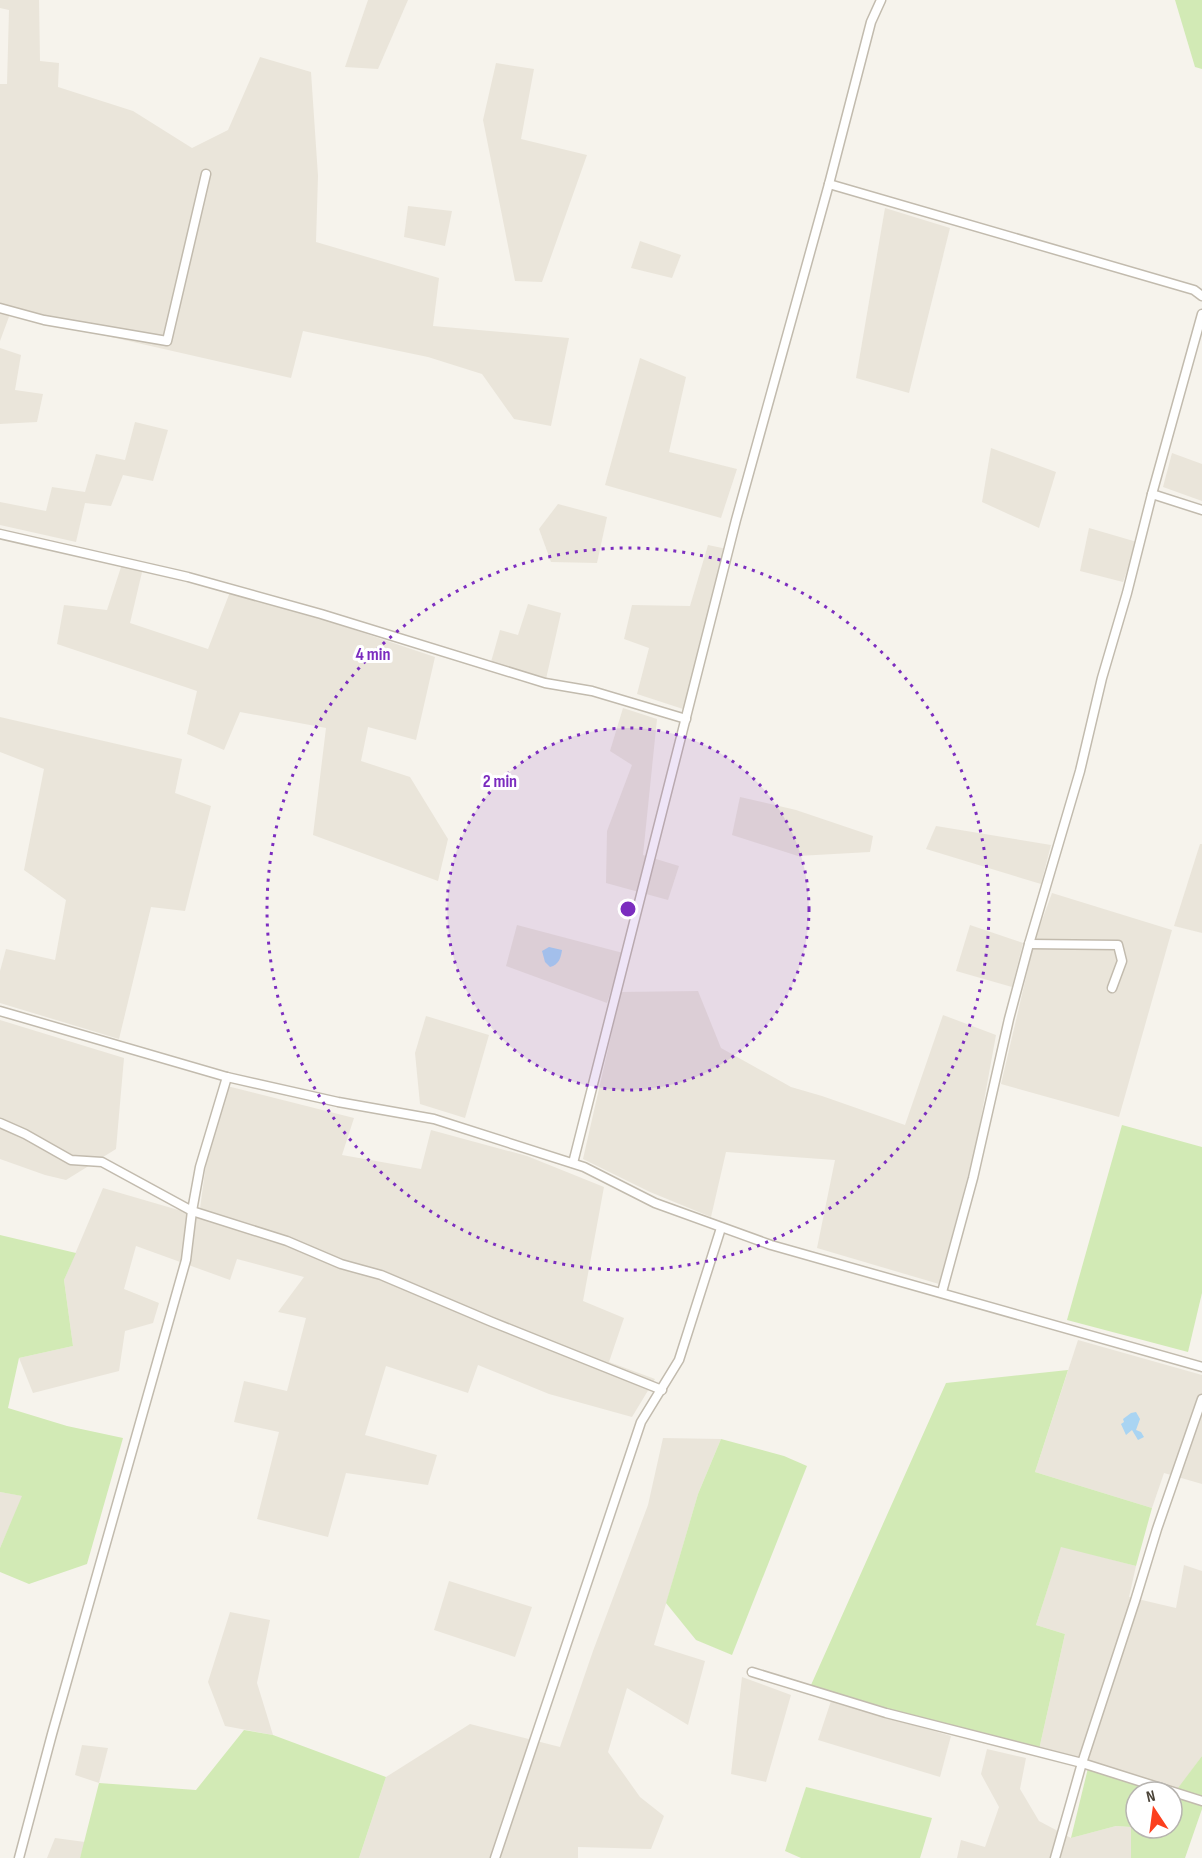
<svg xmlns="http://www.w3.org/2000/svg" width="1202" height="1858" font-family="'Sofia Sans Condensed',sans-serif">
<rect width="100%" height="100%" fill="#f6f3ec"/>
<g fill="#eae5da">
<path d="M0,0H39L40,61L59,63L58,87L133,111L192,148L228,130L260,57L311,72L318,176L316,242L439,278L433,326L569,338L551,426L514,419L482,374L428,357L303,331L291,378L10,314L0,341V84H7L9,10L0,8Z"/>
<path d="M368,0H408L378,69L345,67Z"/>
<path d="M496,63L534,69L521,139L587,155L542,282L515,281L483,120Z"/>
<path d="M408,206L452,211L445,246L404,237Z"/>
<path d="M885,208L950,228L909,393L856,378Z"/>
<path d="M640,241L681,255L672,278L631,268Z"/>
<path d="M0,348L21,355L15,390L43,394L37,422L0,424Z"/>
<path d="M640,358L686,377L669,452L737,469L721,518L605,485Z"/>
<path d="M135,422L168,430L153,481L123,475L111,506L85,503L76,542L0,525V502L46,511L52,487L85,492L96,454L125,460Z"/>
<path d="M991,448L1056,472L1039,528L982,502Z"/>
<path d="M1172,453L1202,464V501L1163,487Z"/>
<path d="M558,504L607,517L597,563L551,562L539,529Z"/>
<path d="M1089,528L1137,542L1123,582L1080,571Z"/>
<path d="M708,545L727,549L683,709L637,694L649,648L624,639L632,605L690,606Z"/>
<path d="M122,564L143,568L130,623L208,649L230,592L307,614L435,657L416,740L368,727L361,761L410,777L448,839L438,881L313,835L326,728L240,712L224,750L187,734L197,691L57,644L64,605L107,610Z"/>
<path d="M528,604L561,613L546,679L491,662L500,630L518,635Z"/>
<path d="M623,708L657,719L643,855L679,866L668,900L606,883L607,831L632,765L610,751Z"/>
<path d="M0,717L182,759L175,793L211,806L185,911L151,907L119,1039L0,1003V971L6,949L55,960L66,900L24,870L44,769L0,752Z"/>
<path d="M740,797L796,810L873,836L870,852L798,856L732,835Z"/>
<path d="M936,826L1051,845L1041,884L926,849Z"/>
<path d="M1200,844H1202V933L1174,926Z"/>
<path d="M1052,893L1172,930L1119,1117L1001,1084L1035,939Z"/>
<path d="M517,925L623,953L607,1003L506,966Z"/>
<path d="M970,925L1023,943L1012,987L956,971Z"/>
<path d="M698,991L721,1048L791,1087L822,1096L905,1125L943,1015L996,1035L976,1145L939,1284L817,1248L835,1160L726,1152L711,1217L650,1192L583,1159L621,992Z"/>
<path d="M426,1016L489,1035L465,1118L420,1104L415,1053Z"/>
<path d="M0,1020L124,1058L116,1149L66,1180L45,1175L0,1159Z"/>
<path d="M227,1086L354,1118L342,1155L421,1169L431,1130L527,1156L604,1187L583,1301L624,1318L609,1362L655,1379L632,1417L549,1394L478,1365L468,1393L386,1366L365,1435L437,1455L428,1485L346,1473L328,1537L257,1519L279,1432L234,1422L244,1381L287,1391L306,1318L278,1312L304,1277L237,1259L230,1280L136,1246L124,1289L159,1303L153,1323L125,1331L119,1371L33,1393L19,1358L73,1346L64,1280L103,1188L199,1216L206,1164Z"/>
<path d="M1078,1340L1202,1375V1484L1164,1473L1152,1508L1035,1472Z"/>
<path d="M663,1438L721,1439L698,1494L654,1645L705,1661L688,1725L627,1688L608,1752L640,1797L664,1816L651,1849L578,1847V1858H359L386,1777L470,1724L560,1747L593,1651L648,1505Z"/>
<path d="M0,1492L23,1496L0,1548Z"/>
<path d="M1061,1546L1136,1566L1129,1597L1176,1608L1184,1565L1202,1571V1756L1173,1796L1038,1754L1065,1634L1036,1625Z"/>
<path d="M449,1581L532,1607L515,1657L434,1630Z"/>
<path d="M230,1612L270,1620L257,1683L273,1735L225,1726L208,1682Z"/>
<path d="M742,1677L791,1695L766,1782L731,1774Z"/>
<path d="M831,1701L951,1736L940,1777L818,1740Z"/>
<path d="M82,1745L108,1748L99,1783L75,1775Z"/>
<path d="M987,1749L1026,1758L1020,1789L1039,1821L1071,1838L1116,1826L1131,1827V1858H957L961,1840L985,1847L999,1807L981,1774Z"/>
<path d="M55,1838L85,1842L80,1858H47Z"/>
</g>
<g fill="#d2eab5">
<path d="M1175,0H1202V69L1195,67Z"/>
<path d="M1122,1125L1202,1147V1293L1188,1352L1067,1320Z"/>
<path d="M0,1235L76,1253L64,1280L73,1346L19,1358L8,1408L67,1426L123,1438L87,1564L29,1584L0,1572V1548L22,1496L0,1492Z"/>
<path d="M1068,1370L1035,1472L1152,1508L1136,1566L1061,1547L1036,1625L1065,1634L1038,1754L811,1685L946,1383Z"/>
<path d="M721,1439L784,1456L807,1466L732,1655L696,1640L666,1603L698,1494Z"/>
<path d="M244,1730L273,1735L386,1777L359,1858H80L99,1783L196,1790Z"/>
<path d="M1202,1756V1809L1185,1858H1131V1827L1116,1826L1071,1838L1088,1768L1161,1792H1136V1828H1172V1796Z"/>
<path d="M806,1787L932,1818L920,1858H801L785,1851Z"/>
</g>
<g fill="#a9d4f2">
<path d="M549,947L562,950C561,957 559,965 550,967L545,962L542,951Z"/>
<path d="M1136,1412L1140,1419L1136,1430L1141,1432L1144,1437L1138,1440L1132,1430L1126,1435L1121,1424L1124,1422L1123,1419L1131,1413Z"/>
</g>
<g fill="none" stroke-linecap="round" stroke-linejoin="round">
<defs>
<g id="minor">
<path d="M829,184L1194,290L1202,296"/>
<path d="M0,308L44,320L167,341L206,174"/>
<path d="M1152,494L1202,510"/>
<path d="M0,534L188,577L321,614L545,683L592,691L686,719"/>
<path d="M1029,944L1118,945L1122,961L1112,988"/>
<path d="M0,1011L227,1077L338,1102L434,1119L584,1167L655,1203L771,1245L1202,1367"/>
<path d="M0,1123L25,1134L71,1160L102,1162L192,1211L287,1241L341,1264L381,1275L492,1322L662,1390"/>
<path d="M573,1163L736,520L829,184L871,22L881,0"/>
<path d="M942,1292L973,1178L1009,1019L1029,944L1080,771L1102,678L1127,593L1152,494L1202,314"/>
<path d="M752,1672L886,1713L1082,1763L1202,1801"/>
<path d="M19,1858L52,1734L186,1260L192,1211L200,1167L227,1077"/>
<path d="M495,1858L641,1422L679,1360L721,1228"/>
<path d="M1055,1858L1082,1763L1135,1601L1157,1529L1202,1399"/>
</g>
</defs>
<use href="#minor" stroke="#c2bbae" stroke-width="11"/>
<use href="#minor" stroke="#fff" stroke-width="8"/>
</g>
<circle cx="628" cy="909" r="181" fill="#7b2cbf" fill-opacity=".12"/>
<g fill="none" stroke="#7b2cbf" stroke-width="3" stroke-dasharray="3 6">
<circle cx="628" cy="909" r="181"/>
<circle cx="628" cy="909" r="361"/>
</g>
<circle cx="628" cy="909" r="9" fill="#7b2cbf" stroke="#fff" stroke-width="3"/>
<g font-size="18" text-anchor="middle" font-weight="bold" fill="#7b2cbf" stroke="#fff" stroke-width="6" stroke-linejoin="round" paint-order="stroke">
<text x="373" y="660">4 min</text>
<text x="500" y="787">2 min</text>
</g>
<g transform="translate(1154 1810) rotate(347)"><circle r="28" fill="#ffffff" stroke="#b7b4b0" stroke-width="1.5"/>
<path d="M0-4.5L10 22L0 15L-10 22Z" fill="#fc3f1d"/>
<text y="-9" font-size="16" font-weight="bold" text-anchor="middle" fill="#4b4439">N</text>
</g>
</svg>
